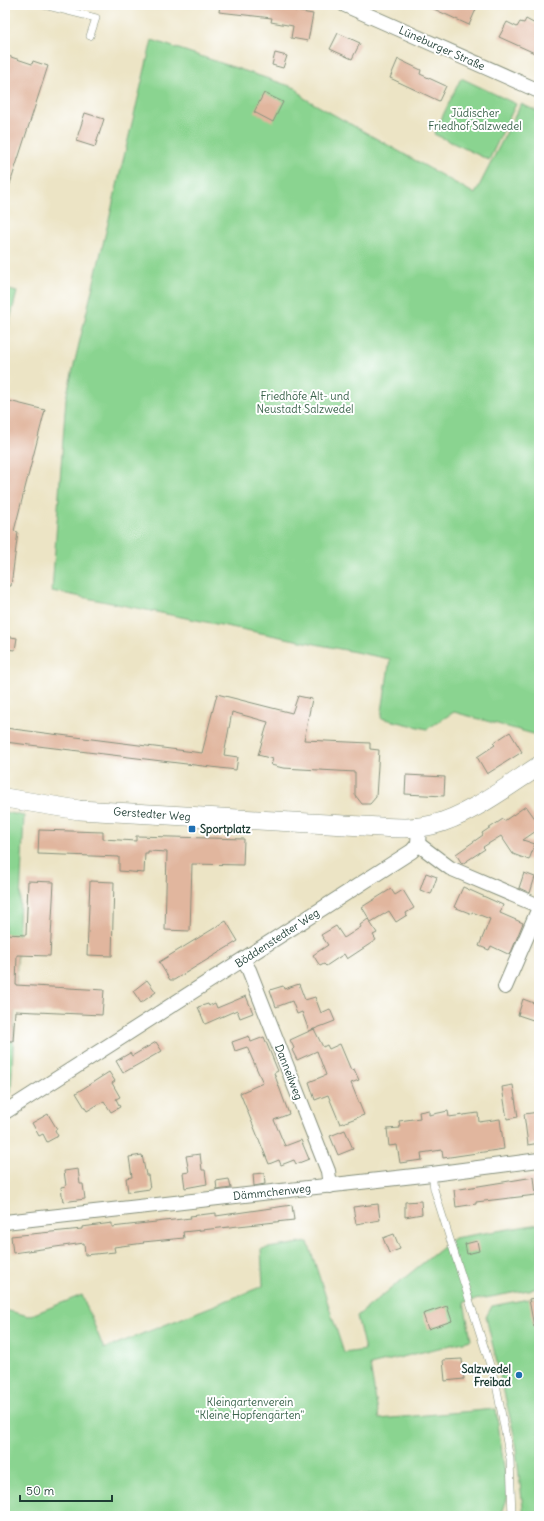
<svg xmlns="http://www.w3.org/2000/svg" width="544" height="1521" font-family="Delius,sans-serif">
<rect width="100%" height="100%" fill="#fff"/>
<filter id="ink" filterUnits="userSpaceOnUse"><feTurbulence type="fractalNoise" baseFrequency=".025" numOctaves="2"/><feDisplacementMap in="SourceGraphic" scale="8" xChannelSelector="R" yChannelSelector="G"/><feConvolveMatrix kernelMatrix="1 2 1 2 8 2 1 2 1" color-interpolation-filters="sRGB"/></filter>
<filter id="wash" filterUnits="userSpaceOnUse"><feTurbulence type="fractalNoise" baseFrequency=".012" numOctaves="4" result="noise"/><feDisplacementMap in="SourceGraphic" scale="16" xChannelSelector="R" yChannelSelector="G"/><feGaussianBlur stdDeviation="0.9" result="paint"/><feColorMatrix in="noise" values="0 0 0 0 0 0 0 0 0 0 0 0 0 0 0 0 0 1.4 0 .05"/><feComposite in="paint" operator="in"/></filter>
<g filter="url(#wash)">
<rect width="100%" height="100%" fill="#ece4c5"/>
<g fill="#8ad490" stroke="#548862">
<path d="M152,40L296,88L304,98L475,194L521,104L539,112V734L537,735L454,712L427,729L381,718L390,659L52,591L66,398Z"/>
<path d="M461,78L516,104L489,160L434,134Z"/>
<path d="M5,289L17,292L5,340Z"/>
<path d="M5,812L24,816L11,1092L5,1096Z"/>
<path d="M539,1224V1288L464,1302L471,1340L370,1365L379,1419L496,1409L508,1496L501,1516H5V1310L29,1316L82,1295L104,1349L263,1286L261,1249L308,1242L344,1353L365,1350L357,1316L454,1238Z"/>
<path d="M539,1297V1516H524L514,1434L486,1317L492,1306Z"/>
</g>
<g id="blocks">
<g fill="#e1b69e">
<path d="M220,5H271L295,9V11L313,14L308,41L291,38L293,26L271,22L272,18L219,12Z"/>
<path d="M425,5H478L469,25Z"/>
<path d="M526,19L539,26V55L499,37L507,22L517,27L520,22L524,23Z"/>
<path d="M338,33L360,43L352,59L330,49Z"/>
<path d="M275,53L287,56L283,68L272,65Z"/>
<path d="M5,55L32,64L33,61L48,66L7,193H5V149L8,138L5,137Z"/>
<path d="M398,59L421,70L420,74L446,86L439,101L390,78Z"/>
<path d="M264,93L283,102L273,122L254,112Z"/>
<path d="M85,113L104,119L95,147L76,141Z"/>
<path d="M5,400L45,410L14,531L18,532L11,586H5Z"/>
<path d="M5,636L17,638L15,650L5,649Z"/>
<path d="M217,694L292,713L298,696L312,699L304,740L370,743V749L379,750L376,797L370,804H362L355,795V772L283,768L271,765L273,759L258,755L268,722L232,712L224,755L238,757L236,770L5,742V728L202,753Z"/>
<path d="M510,732L522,752L487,774L477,757L495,745L493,743Z"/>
<path d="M406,775L445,777L444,796L405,794Z"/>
<path d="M526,806L539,824V829L523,840L535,844L529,860L513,854L501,836L483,847L485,849L462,864L456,854L483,835L482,833L503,819L504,821Z"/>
<path d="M39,830L103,832V839L136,841V836L244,839L243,865L192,864L190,931L165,930L167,852L148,851V853H145L144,873L119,871V857L38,854Z"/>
<path d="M426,873L437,877L431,894L420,890Z"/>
<path d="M524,873L535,877L530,893L519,888Z"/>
<path d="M28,881L54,882L50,956L17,955L16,985L104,990L102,1015L15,1011L13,1041H5V934L26,935Z"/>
<path d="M90,881L114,882L112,956L87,955Z"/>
<path d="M463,887L503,905L500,913L523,923L510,955L491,946L489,950L479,946L490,919L472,912V914L454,907Z"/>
<path d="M391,889L395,895L403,890L414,908L406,913L407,915L396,922L389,911L371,922L362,907Z"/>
<path d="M368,919L377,933L373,935L376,940L347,959L344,954L326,966L324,964L320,966L313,955L328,945L321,935L336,926L344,938L361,927L360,925Z"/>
<path d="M226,921L238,941L174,980H170L159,962Z"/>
<path d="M147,980L156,992L141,1003L133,991Z"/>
<path d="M299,984L305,1000L315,997L321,1013L330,1009L335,1021L309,1031L302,1012L297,1014L292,1001L276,1007L270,990L283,986L284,989Z"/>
<path d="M246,996L253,1013L240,1018L237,1010L205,1024L198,1007L208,1004L209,1006L215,1003L217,1008Z"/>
<path d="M523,999L539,1005V1014L536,1021L518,1015Z"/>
<path d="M314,1029L323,1047L327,1045L329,1049L340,1044L351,1070L354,1069L359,1080L351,1083L364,1115L340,1124L328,1095L315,1100L309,1082L326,1075L317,1051L297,1060L292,1050L294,1048L290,1040Z"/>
<path d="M249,1036L251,1042L264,1037L278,1071L274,1073L289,1114L274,1120L285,1146L301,1140L309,1159L296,1164L294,1160L281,1165L279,1160L269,1164L240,1093L263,1083L247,1047L235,1051L232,1042Z"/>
<path d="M156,1042L162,1051L123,1073L116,1061L130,1053L132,1056Z"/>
<path d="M109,1072L115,1081L112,1083L120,1097L116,1099L120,1107L111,1112L104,1101L87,1111L76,1093Z"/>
<path d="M513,1085L518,1117L507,1119L502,1087Z"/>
<path d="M429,1110V1115L448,1111L449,1117L478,1113L479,1122L500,1119L504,1149L443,1158L442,1150L421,1153L422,1160L400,1163L397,1145L389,1146L387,1129L400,1128L399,1121L420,1118L419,1112Z"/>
<path d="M539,1112V1143L528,1145L524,1114Z"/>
<path d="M48,1114L57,1129L55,1130L58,1136L47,1142L43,1134L39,1136L32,1123Z"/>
<path d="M345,1130L353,1149L338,1155L330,1136Z"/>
<path d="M200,1154L202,1170H205L207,1184L185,1188L183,1173L189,1172L186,1156Z"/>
<path d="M142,1155L146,1175H148L150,1189L128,1192L126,1178L132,1177L129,1157Z"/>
<path d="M78,1169L80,1184H83L85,1199L63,1202L61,1187L66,1186L64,1171Z"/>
<path d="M264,1173L265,1184L254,1186L253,1174Z"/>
<path d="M534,1177L536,1195L476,1202V1204L456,1207L454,1190Z"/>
<path d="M229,1179L231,1188L217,1190L216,1181Z"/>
<path d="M421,1201L422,1214L405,1217V1202Z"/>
<path d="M378,1204L380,1220L356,1224L353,1207Z"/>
<path d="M292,1205L294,1220L183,1232L184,1238L143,1242L144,1243L114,1247L115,1252L85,1255L84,1243L13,1253L11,1236L82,1229V1227L112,1223V1227L191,1218L190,1216L216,1213V1216Z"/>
<path d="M394,1234L400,1249L389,1253L383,1238Z"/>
<path d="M477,1241L479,1251L467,1254L465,1244Z"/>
<path d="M539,1297V1327H534L529,1299Z"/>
<path d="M447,1306L452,1321L428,1329L423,1314Z"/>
<path d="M462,1359L464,1379L445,1381L443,1360Z"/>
</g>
</g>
</g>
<g filter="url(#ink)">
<use href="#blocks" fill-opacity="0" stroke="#86907c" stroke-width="1"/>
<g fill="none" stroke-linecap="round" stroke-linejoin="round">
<defs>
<g id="lane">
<path d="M44,5L96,18L90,36"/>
<path d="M432,1174L434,1189L496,1384L510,1459L512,1516"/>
</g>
<g id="street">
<path d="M345,5L539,91"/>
<path d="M418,844L450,868L539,906"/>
<path d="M243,960L249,970L328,1171L330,1186"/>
<path d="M505,987L539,908"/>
<path d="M5,1112L412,851L418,844L419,828"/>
<path d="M5,1222L432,1174L539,1160"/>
</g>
<path id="secondary" d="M5,798L79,810L380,827C397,828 415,829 432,825C467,817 508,786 539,766"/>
</defs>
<use href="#lane" stroke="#86907c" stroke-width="8"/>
<use href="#street" stroke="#86907c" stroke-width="16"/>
<use href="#secondary" stroke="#86907c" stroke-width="20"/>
<use href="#lane" stroke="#fff" stroke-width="7"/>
<use href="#street" stroke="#fff" stroke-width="14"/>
<use href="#secondary" stroke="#fff" stroke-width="19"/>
</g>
</g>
<g fill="#1f6fb2" stroke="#fff" stroke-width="1.5">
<rect x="188" y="825" width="8" height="8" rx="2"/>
<circle cx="519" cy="1375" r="4"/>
</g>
<g text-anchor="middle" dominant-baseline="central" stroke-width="4" stroke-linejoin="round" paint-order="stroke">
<g font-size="11" fill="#1f3d34" stroke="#fff">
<text transform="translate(442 48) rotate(24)">Lüneburger Straße</text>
<text transform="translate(152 814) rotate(4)">Gerstedter Weg</text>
<text transform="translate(277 938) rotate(-33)">Böddenstedter Weg</text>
<text transform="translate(289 1072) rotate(69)">Danneilweg</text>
<text transform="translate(272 1192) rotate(-6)">Dämmchenweg</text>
</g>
<g font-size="11" fill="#3a634b" stroke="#fff">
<text x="475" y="113">Jüdischer<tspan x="475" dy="13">Friedhof Salzwedel</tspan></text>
<text x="305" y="396">Friedhöfe Alt- und<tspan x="305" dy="13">Neustadt Salzwedel</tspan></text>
<text x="250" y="1402">Kleingartenverein<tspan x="250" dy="13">"Kleine Hopfengärten"</tspan></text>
</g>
<g font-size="11" font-weight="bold" fill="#1f3d34" stroke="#fff" text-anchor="start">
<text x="200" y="829">Sportplatz</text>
<text x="511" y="1369" text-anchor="end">Salzwedel<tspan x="511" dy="13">Freibad</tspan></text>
</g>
</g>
<rect width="544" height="1521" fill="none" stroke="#fff" stroke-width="20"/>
<path d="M20 1495v6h92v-6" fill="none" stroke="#1f3d34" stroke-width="2"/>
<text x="26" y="1495" font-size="12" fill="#1f3d34" stroke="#ffffff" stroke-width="3" paint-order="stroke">50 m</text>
</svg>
